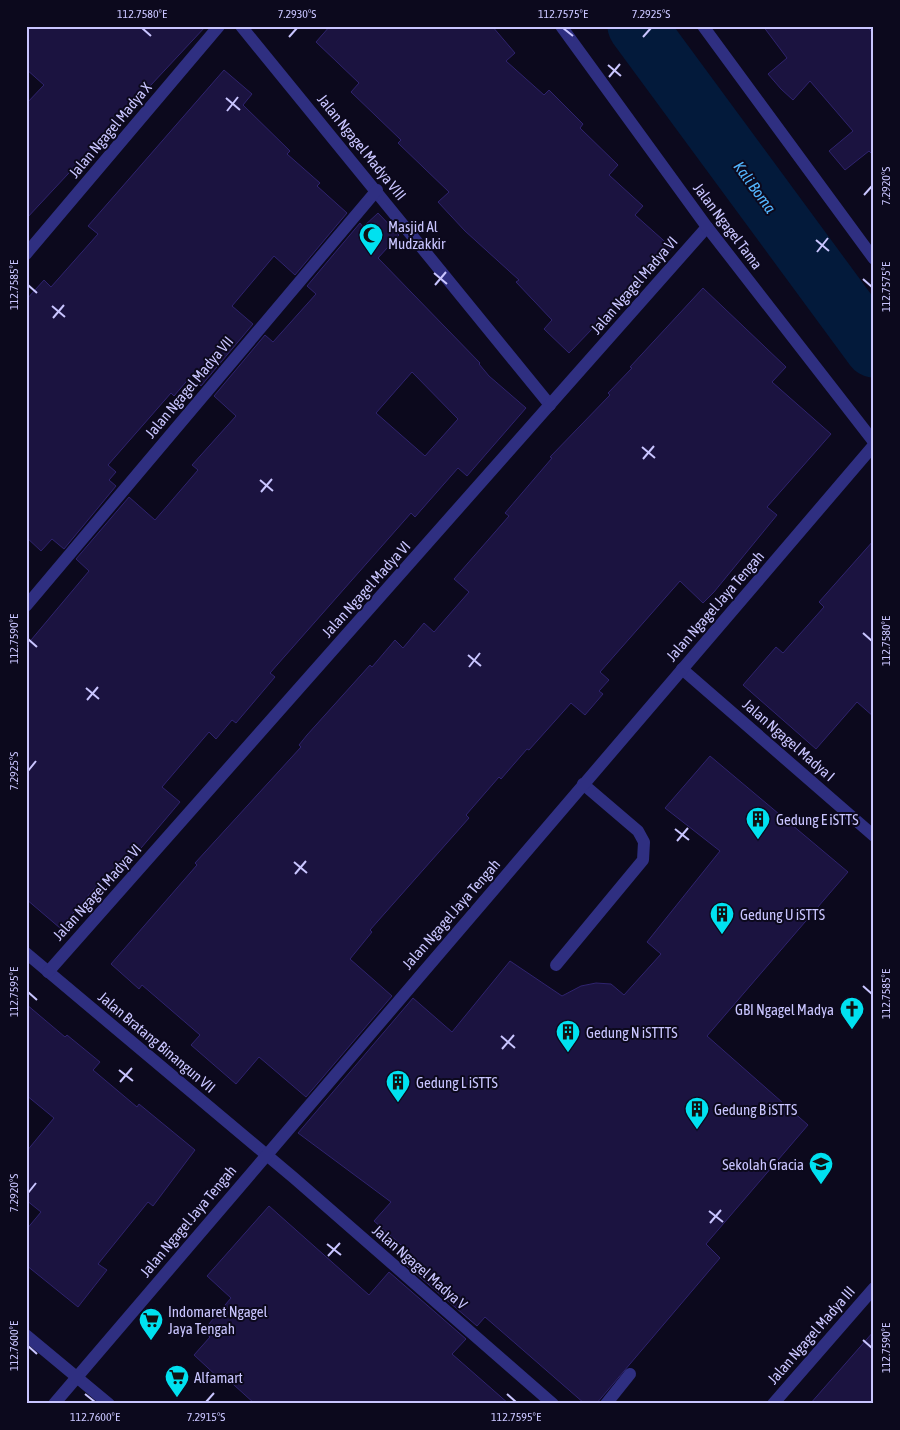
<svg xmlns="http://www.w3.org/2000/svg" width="900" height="1430" font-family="'Asap Condensed',sans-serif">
<rect width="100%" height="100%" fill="#0c091d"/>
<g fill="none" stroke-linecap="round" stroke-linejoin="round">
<path stroke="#031a3b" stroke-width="59" d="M637,26L874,348"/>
</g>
<g fill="#1b1340" stroke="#2f236e" fill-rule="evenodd">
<path d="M26,26H206L26,219V104L44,85L26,69Z"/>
<path d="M330,26H492L515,53L506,61L544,95L549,90L583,124L580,128L618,165L609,175L643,206L635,215L672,248L619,307L616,304L569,353L544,329L552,320L516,282L519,280L465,231L438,202L449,192L398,143L401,140L351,92L359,83L316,42Z"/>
<path d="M763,26H867L874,35V156L869,151L845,170L829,151L853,131L810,81L793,100L781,89L768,74L787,58Z"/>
<path d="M224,70L252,94L243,105L290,151L287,154L320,183L317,186L347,213L295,275L274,256L232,306L253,324L201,386L191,376L174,396L171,393L108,465L116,472L109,480L116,486L64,549L52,539L41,551L26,537V300L44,280L51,287L98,234L88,226Z"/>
<path d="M378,213L399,235L378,258L480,363L479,364L489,376L526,408L467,476L458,468L415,517L411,513L270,673L275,677L236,723L232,720L216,739L209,732L162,787L180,802L114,880L107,874L60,928L26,899V646L89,571L76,559L129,497L155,520L198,470L192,465L236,416L214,396L265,335L273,342L316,294L307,286L360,223L363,227ZM412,372L458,419L425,456L376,413Z"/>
<path d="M703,288L786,367L772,382L831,434L767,507L777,515L714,592L703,603L680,581L600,672L609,680L599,691L603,694L585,715L571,703L529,750L527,749L501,779L499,777L466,815L469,818L370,930L372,932L350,959L392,996L306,1097L259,1057L236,1084L191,1045L200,1035L142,985L139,989L111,964L197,865L195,863L301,747L299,745L307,735L370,665L372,667L395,640L403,648L424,623L434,632L469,592L454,579L509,516L505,513L552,458L550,457L610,395L608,393L632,368L630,367Z"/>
<path d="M874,540V717L857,702L816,749L743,685L776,647L783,653L824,607L819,602Z"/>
<path d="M710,756L848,872L707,1036L808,1125L706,1244L720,1258L596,1404H585L485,1317L477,1326L400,1260L408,1251L374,1221L391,1202L298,1133L413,998L452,1032L510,961L562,996L581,986L596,983L611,984L624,995L661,954L647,942L720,851L665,808Z"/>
<path d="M26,1004L65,1037L67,1035L100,1062L93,1070L137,1107L139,1104L195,1150L153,1206L148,1202L98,1264L107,1270L78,1307L26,1265V1230L41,1212L26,1200V1152L54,1118L26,1095Z"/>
<path d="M269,1206L369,1295L389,1272L466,1339L452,1354L509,1404H255L223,1375L220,1379L194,1355L210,1337L203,1331L231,1298L207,1276Z"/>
<path d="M874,1331V1404H810Z"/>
</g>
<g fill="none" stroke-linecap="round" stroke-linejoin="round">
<g stroke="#2f2f81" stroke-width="12">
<path d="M556,965L643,860L644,842L638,831L583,784"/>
<path d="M606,1404L630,1374"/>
</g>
<g stroke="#2f2f81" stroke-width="12">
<path d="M241,26L550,405"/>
<path d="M26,254L219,26"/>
<path d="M26,606L377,190"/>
<path d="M682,669L874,836"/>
<path d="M26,953L294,1178L553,1404"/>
<path d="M48,972L707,227"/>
<path d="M54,1404L874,445"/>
<path d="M773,1404L874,1288"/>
</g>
<g stroke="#2f2f81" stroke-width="12">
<path d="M561,26L707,227L874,442"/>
<path d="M703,26L874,259"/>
<path d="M26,1335L109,1404"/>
</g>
</g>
<path fill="none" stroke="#c9c5ff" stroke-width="2" d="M142,28L151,36M563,28L573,36M289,37L297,28M643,37L651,28M608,65L621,76M609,77L620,64M226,98L240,110M227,111L238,97M864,195L872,186M816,240L829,251M817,252L828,238M434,273L447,284M863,279L872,287M28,285L37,293M435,285L446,272M52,306L65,317M53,318L64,305M642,447L655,458M643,459L654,446M260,480L273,491M261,492L272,479M863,633L872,641M28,639L37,647M468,655L481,666M469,667L480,653M86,688L99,699M87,700L98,687M28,771L36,761M675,829L689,840M677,841L688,828M294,862L307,873M295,874L306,861M863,986L872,994M28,992L37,1000M501,1036L515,1048M502,1049L514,1035M119,1070L133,1081M120,1082L132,1068M28,1193L36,1183M709,1211L723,1222M710,1223L721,1210M327,1244L341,1255M328,1256L340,1243M863,1340L872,1348M28,1346L37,1354M85,1394L95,1402M507,1394L516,1402M206,1402L214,1393"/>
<defs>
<symbol id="mosque-pin" viewBox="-11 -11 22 30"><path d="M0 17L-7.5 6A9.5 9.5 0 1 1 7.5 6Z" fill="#00e1f0" stroke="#0c091d"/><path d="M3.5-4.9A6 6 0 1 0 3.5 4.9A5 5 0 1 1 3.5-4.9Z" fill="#111"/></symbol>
<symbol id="building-pin" viewBox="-11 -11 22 30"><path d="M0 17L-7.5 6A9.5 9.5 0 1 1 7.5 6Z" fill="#00e1f0" stroke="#0c091d"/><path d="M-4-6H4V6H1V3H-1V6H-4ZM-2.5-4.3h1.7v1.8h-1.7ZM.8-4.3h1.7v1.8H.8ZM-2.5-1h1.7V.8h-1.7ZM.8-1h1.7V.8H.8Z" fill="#111"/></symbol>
<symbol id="church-pin" viewBox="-11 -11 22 30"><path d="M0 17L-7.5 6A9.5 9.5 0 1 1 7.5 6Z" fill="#00e1f0" stroke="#0c091d"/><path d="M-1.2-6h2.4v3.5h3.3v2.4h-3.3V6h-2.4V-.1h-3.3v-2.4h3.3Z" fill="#111"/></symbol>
<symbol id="school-pin" viewBox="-11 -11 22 30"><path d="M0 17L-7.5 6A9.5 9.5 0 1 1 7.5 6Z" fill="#00e1f0" stroke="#0c091d"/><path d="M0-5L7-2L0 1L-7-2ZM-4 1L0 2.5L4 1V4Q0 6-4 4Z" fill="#111"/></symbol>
<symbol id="supermarket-pin" viewBox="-11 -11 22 30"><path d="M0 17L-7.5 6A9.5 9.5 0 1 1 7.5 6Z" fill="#00e1f0" stroke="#0c091d"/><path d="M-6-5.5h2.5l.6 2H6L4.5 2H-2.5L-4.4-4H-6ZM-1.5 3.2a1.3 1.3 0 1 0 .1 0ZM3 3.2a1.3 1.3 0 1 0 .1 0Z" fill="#111"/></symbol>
</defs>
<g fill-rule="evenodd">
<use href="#mosque-pin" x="357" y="221" width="28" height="38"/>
<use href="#building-pin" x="744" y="805" width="28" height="38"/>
<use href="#building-pin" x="708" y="900" width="28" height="38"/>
<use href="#church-pin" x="838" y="995" width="28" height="38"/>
<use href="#building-pin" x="554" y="1018" width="28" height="38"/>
<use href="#building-pin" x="384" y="1068" width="28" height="38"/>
<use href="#building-pin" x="683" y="1095" width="28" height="38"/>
<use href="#school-pin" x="807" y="1150" width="28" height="38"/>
<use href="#supermarket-pin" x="137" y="1306" width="28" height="38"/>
<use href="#supermarket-pin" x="163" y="1363" width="28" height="38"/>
</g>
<g text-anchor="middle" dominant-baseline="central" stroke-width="4" stroke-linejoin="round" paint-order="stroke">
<g font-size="15" fill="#c9c5ff" stroke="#0c091d">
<text transform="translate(110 130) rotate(-50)">Jalan Ngagel Madya X</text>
<text transform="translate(362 147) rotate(51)">Jalan Ngagel Madya VIII</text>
<text transform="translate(728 226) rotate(53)">Jalan Ngagel Tama</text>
<text transform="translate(634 285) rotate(-49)">Jalan Ngagel Madya VI</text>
<text transform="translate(189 387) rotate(-50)">Jalan Ngagel Madya VII</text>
<text transform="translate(366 589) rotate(-48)">Jalan Ngagel Madya VI</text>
<text transform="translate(715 606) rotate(-49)">Jalan Ngagel Jaya Tengah</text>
<text transform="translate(789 740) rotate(41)">Jalan Ngagel Madya I</text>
<text transform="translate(97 892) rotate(-48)">Jalan Ngagel Madya VI</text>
<text transform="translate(451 914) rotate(-49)">Jalan Ngagel Jaya Tengah</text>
<text transform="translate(157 1042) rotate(40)">Jalan Bratang Binangun VII</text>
<text transform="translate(188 1221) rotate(-50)">Jalan Ngagel Jaya Tengah</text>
<text transform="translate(420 1267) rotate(41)">Jalan Ngagel Madya V</text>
<text transform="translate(811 1335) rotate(-49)">Jalan Ngagel Madya III</text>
</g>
<g font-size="15" fill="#c9c5ff" stroke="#0c091d" text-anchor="start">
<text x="388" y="226">Masjid Al<tspan x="388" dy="17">Mudzakkir</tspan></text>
<text x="776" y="819">Gedung E iSTTS</text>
<text x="740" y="914">Gedung U iSTTS</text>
<text x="834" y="1009" text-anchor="end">GBI Ngagel Madya</text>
<text x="586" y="1032">Gedung N iSTTTS</text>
<text x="416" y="1082">Gedung L iSTTS</text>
<text x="714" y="1109">Gedung B iSTTS</text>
<text x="804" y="1164" text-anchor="end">Sekolah Gracia</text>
<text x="168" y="1311">Indomaret Ngagel<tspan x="168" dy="17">Jaya Tengah</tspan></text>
<text x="194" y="1377">Alfamart</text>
</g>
<g font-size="16" font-style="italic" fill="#53b6ff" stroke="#0c091d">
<text transform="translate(755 187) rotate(54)">Kali Boma</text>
</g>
</g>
<rect width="900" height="1430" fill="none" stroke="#0c091d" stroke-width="55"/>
<rect x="28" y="28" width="844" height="1374" fill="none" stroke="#c9c5ff" stroke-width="2"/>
<g font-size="12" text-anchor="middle" fill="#c9c5ff">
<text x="142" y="18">112.7580°E</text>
<text x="297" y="18">7.2930°S</text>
<text x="563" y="18">112.7575°E</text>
<text x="651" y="18">7.2925°S</text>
<text transform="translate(886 186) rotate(-90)" y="4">7.2920°S</text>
<text transform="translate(14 285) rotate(-90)" y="4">112.7585°E</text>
<text transform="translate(886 287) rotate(-90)" y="4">112.7575°E</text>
<text transform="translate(14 639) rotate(-90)" y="4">112.7590°E</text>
<text transform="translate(886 641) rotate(-90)" y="4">112.7580°E</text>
<text transform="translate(14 771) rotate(-90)" y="4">7.2925°S</text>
<text transform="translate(14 992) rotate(-90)" y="4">112.7595°E</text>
<text transform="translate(886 994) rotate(-90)" y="4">112.7585°E</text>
<text transform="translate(14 1193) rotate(-90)" y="4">7.2920°S</text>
<text transform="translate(14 1346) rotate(-90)" y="4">112.7600°E</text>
<text transform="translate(886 1348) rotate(-90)" y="4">112.7590°E</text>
<text x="95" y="1421">112.7600°E</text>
<text x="206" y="1421">7.2915°S</text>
<text x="516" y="1421">112.7595°E</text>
</g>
</svg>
